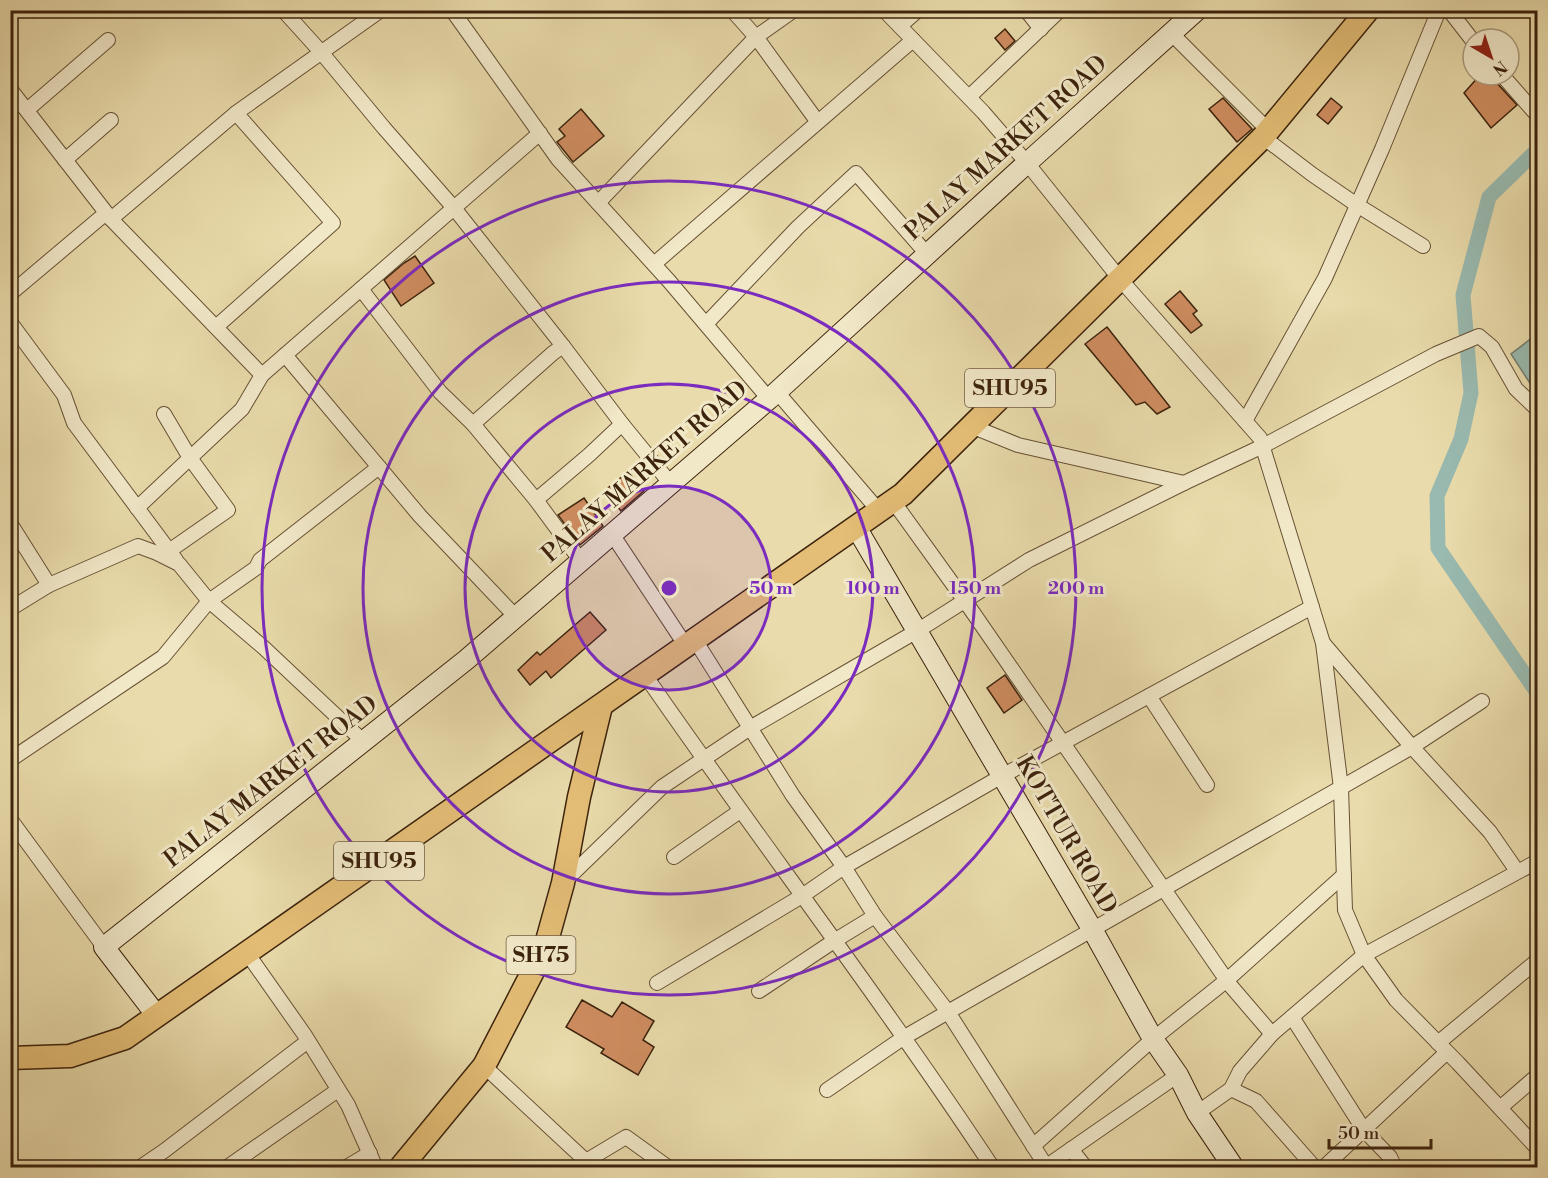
<svg xmlns="http://www.w3.org/2000/svg" width="1548" height="1178" font-family="'Libre Bodoni',serif">
<rect width="100%" height="100%" fill="#e9dbab"/>
<filter id="stains"><feTurbulence type="fractalNoise" baseFrequency=".00333" numOctaves="4"/><feColorMatrix values="0 0 0 0 .2 0 0 0 0 .09 0 0 0 0 .02 0 0 0 .5 -.17"/></filter>
<radialGradient id="worn" r=".72"><stop offset=".6" stop-color="#630" stop-opacity="0"/><stop offset="1" stop-color="#630" stop-opacity=".3"/></radialGradient>
<path fill="#99bab0" stroke="#747e6f" stroke-width="1.5" d="M1537,334V394L1511,354Z"/>
<g fill="none" stroke-linecap="round" stroke-linejoin="round">
<path stroke="#99bab0" stroke-width="15" d="M1538,149L1489,197L1463,295L1471,393L1461,439L1437,496L1438,548L1538,694"/>
</g>
<g fill="#cf8d60" stroke="#3c230d" stroke-width="1.5">
<path d="M1005,29L1015,41L1005,50L995,38Z"/>
<path d="M1480,75H1493L1495,81L1517,105L1491,128L1464,93Z"/>
<path d="M1223,98L1252,129L1237,142L1209,109Z"/>
<path d="M1331,98L1342,107L1328,124L1317,115Z"/>
<path d="M581,109L604,136L573,162L557,142L565,136L559,129Z"/>
<path d="M415,256L434,283L401,306L384,280L404,263Z"/>
<path d="M1180,291L1197,311L1193,314L1202,325L1191,333L1165,304Z"/>
<path d="M1107,327L1170,407L1157,414L1145,402L1136,405L1085,344Z"/>
<path d="M628,472L644,491L621,511L604,491Z"/>
<path d="M584,498L603,526L580,545L558,515Z"/>
<path d="M590,612L606,630L551,678L546,671L530,685L518,670L537,652L540,655Z"/>
<path d="M1005,675L1022,700L1004,713L987,688Z"/>
<path d="M582,1000L612,1017L622,1002L654,1021L643,1040L654,1047L638,1075L601,1053L604,1049L566,1027Z"/>
</g>
<g fill="none" stroke-linecap="round" stroke-linejoin="round">
<defs>
<g id="street">
<path d="M283,10L321,52L384,128L454,208L563,346L553,353L473,424L536,500L589,455L622,424"/>
<path d="M452,10L558,159L669,281L769,399"/>
<path d="M732,10L756,37L794,10"/>
<path d="M884,10L983,112L1027,163L1120,279L1260,438L1323,643L1341,788L1345,910L1364,955L1396,1000L1458,1063L1538,1149"/>
<path d="M1026,10L1041,29"/>
<path d="M1449,10L1473,41"/>
<path d="M900,26L918,10"/>
<path d="M1172,34L1269,131"/>
<path d="M1502,75L1538,116"/>
<path d="M10,89L111,219L262,375"/>
<path d="M969,97L1060,10"/>
<path d="M27,110L108,40"/>
<path d="M1263,137L1313,175L1357,205L1423,246"/>
<path d="M65,160L111,120"/>
<path d="M598,203L756,37L817,121"/>
<path d="M111,219L236,113L381,10"/>
<path d="M654,264L913,40"/>
<path d="M361,289L440,392L473,424"/>
<path d="M10,294L106,213"/>
<path d="M10,322L64,395L74,423L176,560"/>
<path d="M706,324L798,227L856,173L927,254"/>
<path d="M216,327L333,223L236,113"/>
<path d="M563,346L622,424L671,484"/>
<path d="M285,355L420,516L516,617"/>
<path d="M777,392L879,511"/>
<path d="M164,414L190,458L228,510L169,551"/>
<path d="M1245,421L1325,278L1382,149L1439,10"/>
<path d="M971,426L1018,445L1184,483"/>
<path d="M536,500L581,561"/>
<path d="M893,501L965,601L1230,985L1272,1034"/>
<path d="M137,508L242,409L262,375L540,133"/>
<path d="M10,523L49,585"/>
<path d="M612,534L686,646"/>
<path d="M10,609L49,585L138,546L157,553L179,564L209,601L163,657L10,760"/>
<path d="M695,640L793,796L844,867L875,916L948,1012L1046,1166"/>
<path d="M1323,643L1412,747L1490,832L1517,871"/>
<path d="M645,675C759,840 882,1000 993,1168"/>
<path d="M1149,696L1207,785"/>
<path d="M363,741L263,647L209,601L256,568L260,560L379,467"/>
<path d="M10,819L104,947"/>
<path d="M674,857L740,811"/>
<path d="M565,881L662,787L750,728L917,631L1029,560L1184,483L1263,446L1436,354L1479,336L1492,347L1516,389L1538,410"/>
<path d="M247,953L304,1034L348,1105L376,1168"/>
<path d="M657,983L802,896L844,867L1002,776L1312,607"/>
<path d="M759,991L834,941L875,916"/>
<path d="M1292,1017L1364,1130L1390,1157L1395,1168"/>
<path d="M1438,1043L1538,960"/>
<path d="M484,1066L586,1161L580,1168"/>
<path d="M1231,1089L1256,1101L1315,1168"/>
<path d="M827,1090L903,1038L948,1012L1412,747L1482,701"/>
<path d="M1500,1108L1538,1075"/>
<path d="M1197,1113L1231,1089L1240,1071L1272,1034L1364,955L1538,861"/>
<path d="M1033,1146L1153,1039L1227,980L1344,875"/>
<path d="M1071,1149L1086,1168"/>
<path d="M586,1161L626,1137L669,1168"/>
<path d="M139,1168L164,1151L308,1041"/>
<path d="M226,1168L338,1090"/>
<path d="M345,1168L370,1153"/>
<path d="M1044,1168L1178,1075"/>
<path d="M1323,1168L1447,1052"/>
</g>
<g id="secondary">
<path d="M856,527L1092,929L1153,1039L1178,1075L1197,1113L1234,1168"/>
<path d="M157,1016L104,947L466,660L769,399L1027,163L1197,10"/>
</g>
<g id="primary">
<path d="M10,1058L70,1056L125,1038L903,494L1263,137L1368,10"/>
<path d="M400,1168L484,1066L545,948L563,883L579,797L601,706"/>
</g>
</defs>
<use href="#street" stroke="#675134" stroke-width="16"/>
<use href="#secondary" stroke="#3c230d" stroke-width="22"/>
<use href="#primary" stroke="#3c230d" stroke-width="25"/>
<use href="#street" stroke="#f1e8c8" stroke-width="14"/>
<use href="#secondary" stroke="#f1e8c8" stroke-width="20"/>
<use href="#primary" stroke="#e4be76" stroke-width="22"/>
</g>
<circle cx="669" cy="588" r="102" fill="#7b2cbf" fill-opacity=".12"/>
<g fill="none" stroke="#7b2cbf" stroke-width="3">
<circle cx="669" cy="588" r="102"/>
<circle cx="669" cy="588" r="204"/>
<circle cx="669" cy="588" r="306"/>
<circle cx="669" cy="588" r="407"/>
</g>
<g text-anchor="middle" dominant-baseline="central" stroke-width="6" stroke-linejoin="round" paint-order="stroke">
<g fill="#f1e8c8" stroke="#725e45" stroke-width="1.5">
<rect x="965" y="369" width="90" height="38" rx="4.5"/>
<rect x="334" y="842" width="90" height="38" rx="4.5"/>
<rect x="506.5" y="936" width="69" height="38" rx="4.5"/>
</g>
<g font-size="22" font-weight="bold" fill="#3c230d">
<text x="1010" y="388">SHU95</text>
<text x="379" y="861">SHU95</text>
<text x="541" y="955">SH75</text>
</g>
<g font-size="24" fill="#3c230d" stroke="#f1e8c8">
<text transform="translate(1006 148) rotate(-42)">PALAY MARKET ROAD</text>
<text transform="translate(645 472) rotate(-41)">PALAY MARKET ROAD</text>
<text transform="translate(271 782) rotate(-38)">PALAY MARKET ROAD</text>
<text transform="translate(1066 835) rotate(60)">KOTTUR ROAD</text>
</g>
</g>
<circle cx="669" cy="588" r="9" fill="#7b2cbf" stroke="#f1e8c8" stroke-width="3"/>
<g font-size="18" text-anchor="middle" font-weight="bold" fill="#7b2cbf" stroke="#f1e8c8" stroke-width="6" stroke-linejoin="round" paint-order="stroke">
<text x="771" y="594">50 m</text>
<text x="873" y="594">100 m</text>
<text x="975" y="594">150 m</text>
<text x="1076" y="594">200 m</text>
</g>
<rect width="1548" height="1178" fill="none" stroke="#e9dbab" stroke-width="36"/>
<rect x="12" y="12" width="1524" height="1154" fill="none" stroke="#3c230d" stroke-width="3"/>
<rect x="18" y="18" width="1512" height="1142" fill="none" stroke="#3c230d" stroke-width="1.5"/>
<g transform="translate(1491 57) rotate(141)"><circle r="28" fill="#f1e8c8" stroke="#a9997d" stroke-width="1.5"/>
<path d="M0-4.5L10 22L0 15L-10 22Z" fill="#8f2418"/>
<text y="-9" font-size="16" font-weight="bold" text-anchor="middle" fill="#3c230d">N</text>
</g>
<path d="M1329 1139v9h102v-9" fill="none" stroke="#3c230d" stroke-width="3"/>
<text x="1338" y="1139" font-size="18" fill="#3c230d" stroke="#f1e8c8" stroke-width="4.5" paint-order="stroke">50 m</text>
<rect width="100%" height="100%" filter="url(#stains)"/>
<rect width="100%" height="100%" fill="url(#worn)"/>
</svg>
